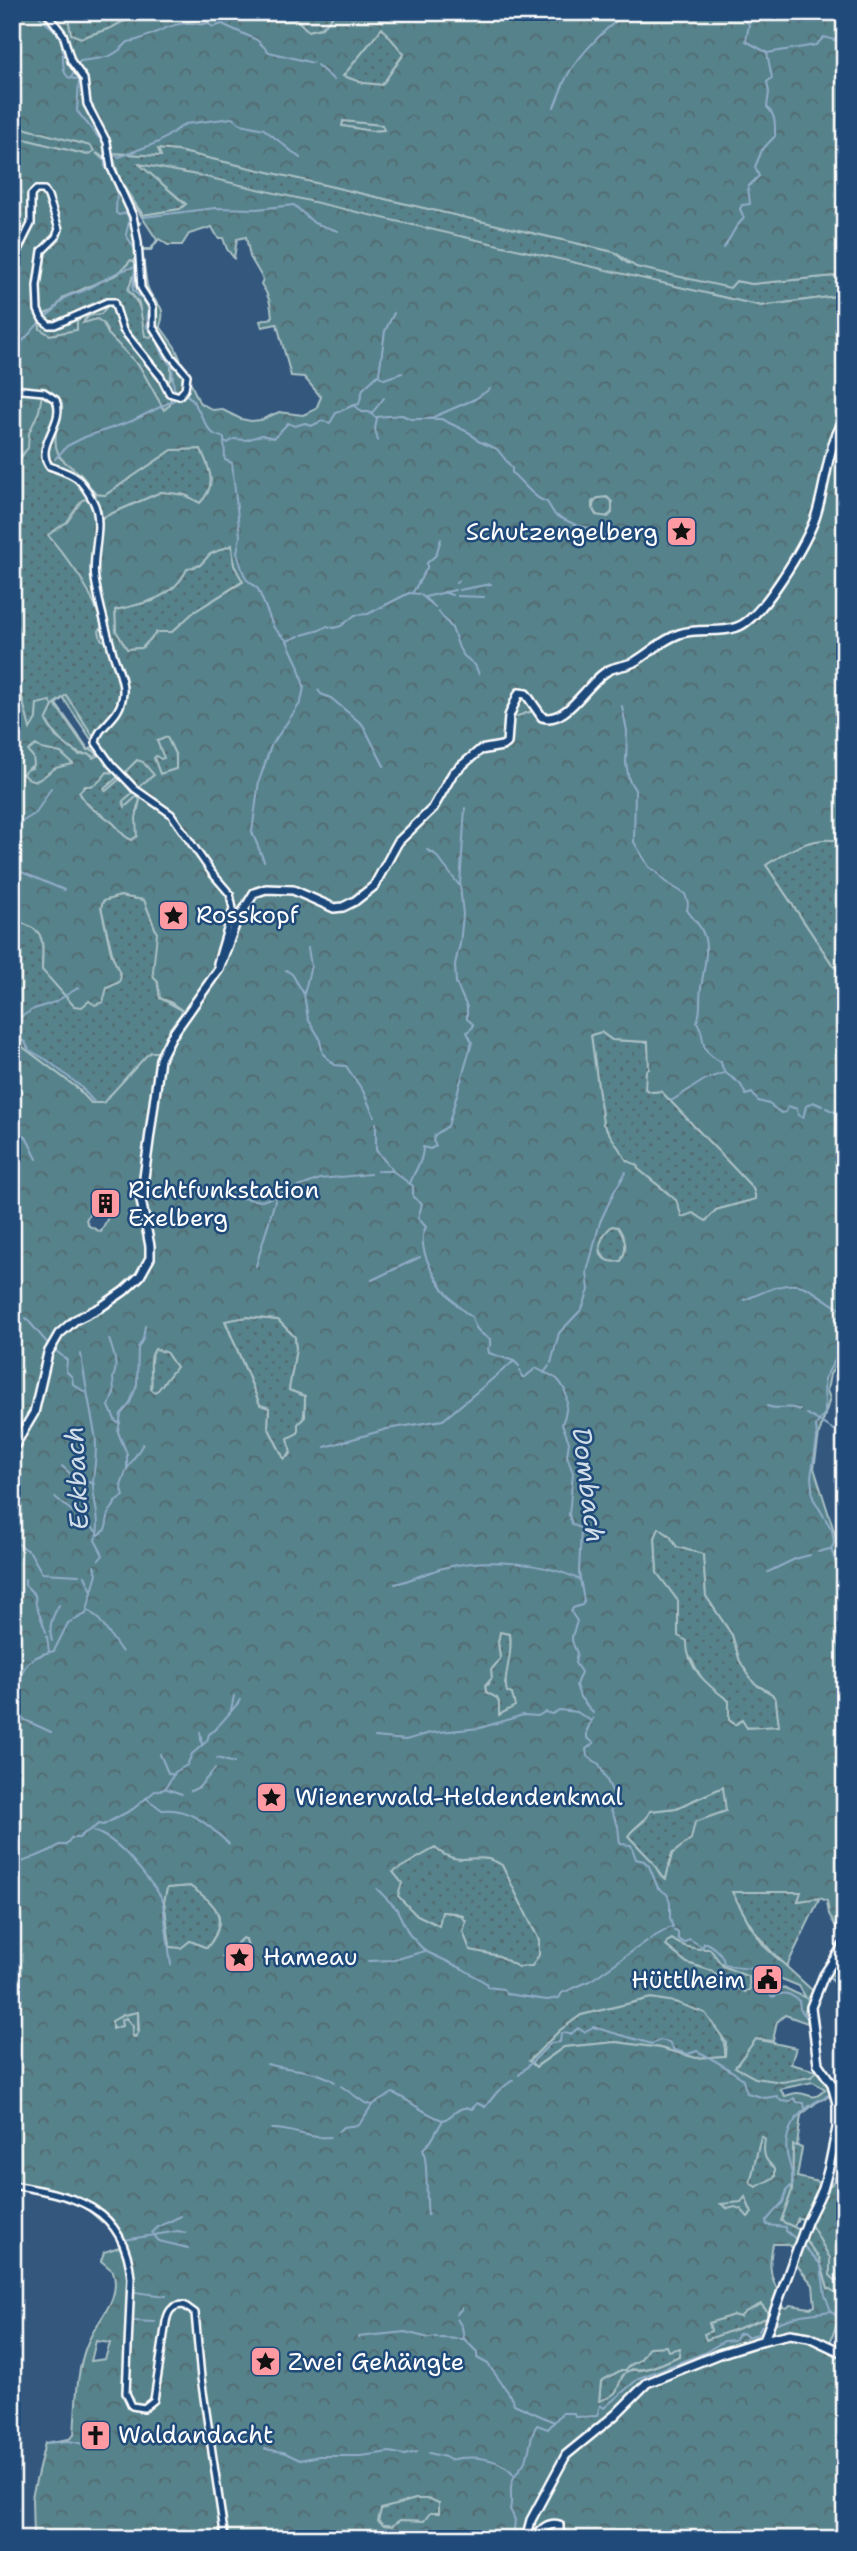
<svg xmlns="http://www.w3.org/2000/svg" width="857" height="2551" font-family="'Shantell Sans',sans-serif">
<defs>
<pattern id="grass-dots" width="8" height="8" patternUnits="userSpaceOnUse" patternTransform="scale(1.75)"><rect width="8" height="8" fill="#56828b"/><path d="M2 2h.1M6 6h.1" fill="none" stroke="#526a6f" stroke-width="1.8" stroke-linecap="round"/></pattern>
<pattern id="forest-crowns" width="20" height="18" patternUnits="userSpaceOnUse" patternTransform="scale(1.75)"><rect width="20" height="18" fill="#56828b"/><path d="M2 6a3 3 0 1 1 6 0M12 15a3 3 0 1 1 6 0" fill="none" stroke="#526a6f"/></pattern>
</defs>
<rect width="100%" height="100%" fill="#33577d"/>
<filter id="ink" filterUnits="userSpaceOnUse"><feTurbulence type="fractalNoise" baseFrequency=".0143" numOctaves="2"/><feDisplacementMap in="SourceGraphic" scale="14" xChannelSelector="R" yChannelSelector="G"/><feConvolveMatrix kernelMatrix="1 2 1 2 8 2 1 2 1" color-interpolation-filters="sRGB"/></filter>
<g filter="url(#ink)">
<g fill="url(#grass-dots)" stroke="#aac0c5" stroke-width="2">
<path d="M63,12H130L129,18L111,28L81,38L71,34L68,18Z"/>
<path d="M299,12H336L322,28L308,31L294,17Z"/>
<path d="M382,28L404,53L382,85L363,83L343,76Z"/>
<path d="M343,121L383,125L385,130L372,131L341,126Z"/>
<path d="M12,125L91,146L106,158V162L94,152L88,155L12,136Z"/>
<path d="M158,149L178,151L614,252L627,263L752,284L845,275V295L761,306L141,165L186,205L180,209L143,215L121,183L112,153L160,156Z"/>
<path d="M131,260L138,263L139,290L135,286V273L128,290C139,303 143,312 143,328L155,333L176,366L167,384L166,392L171,397L170,405L164,410L140,367L108,334L103,323H82L94,311L83,315L77,330L50,335L40,329L39,320L43,314L53,311L64,296L118,274Z"/>
<path d="M42,394L55,401L58,409L59,457L80,474L96,494L105,495L172,450L201,449C210,470 218,485 200,503L185,495L161,492L101,518L94,498L83,500L67,522L49,535L77,570L96,602L121,686L120,701L93,736L66,696L55,703L87,750H93L98,755L94,758L91,755C70,755 56,738 46,720L53,706L37,704L36,719L30,730L18,682L12,680V466C29,453 24,449 29,432C34,417 39,411 42,394Z"/>
<circle cx="603" cy="507" r="10"/>
<path d="M232,544L234,565L243,581L194,612L172,632H157L142,648L127,649L116,631L115,610L153,601L187,569L200,565L210,554Z"/>
<path d="M523,695L534,710L511,719L514,708Z"/>
<path d="M167,737L176,756V769L160,774L154,758L157,741Z"/>
<path d="M36,745L61,753L74,764L37,781L30,780L22,774L23,771L32,768L33,757L28,751Z"/>
<path d="M137,760L143,761L154,775L139,787L124,772Z"/>
<path d="M107,772L117,773L132,793L126,806L138,795L140,800L137,808V836L132,840C123,837 121,831 115,825C102,812 90,812 79,792C89,782 98,785 107,772Z"/>
<path d="M831,838L845,842V975L834,967L766,865L797,845Z"/>
<path d="M120,896L144,900L157,933V980L160,998L184,1011L170,1029L159,1052L132,1071L104,1103H91L77,1088L12,1039V920C47,929 43,938 42,970L89,1001L103,996L107,988L119,982L101,907L103,901Z"/>
<path d="M601,1032L612,1040L648,1042L652,1092L661,1091L753,1188L756,1199L716,1210L706,1221L682,1217L668,1193L638,1169L637,1165L627,1161L603,1125L591,1035Z"/>
<path d="M612,1226L618,1227C626,1239 628,1248 621,1261L608,1262C595,1249 599,1236 612,1226Z"/>
<path d="M247,1317L278,1320L295,1337L296,1349L289,1390L305,1396C305,1416 301,1447 284,1459L268,1427L269,1408L260,1405L225,1320Z"/>
<path d="M155,1349L166,1352L176,1367L158,1391L154,1393L151,1389C153,1375 147,1360 155,1349Z"/>
<path d="M659,1527L670,1536L677,1547L703,1554L706,1596L732,1635L740,1661L758,1686L772,1694L776,1700L779,1726C762,1727 743,1732 729,1720V1701L705,1684L678,1636V1601L657,1573L655,1538Z"/>
<path d="M500,1632L510,1634C512,1652 509,1667 505,1684L512,1694L516,1706L499,1715C497,1703 486,1697 485,1686L489,1684L491,1670L500,1659L498,1642Z"/>
<path d="M723,1787L727,1811L672,1854L666,1879L661,1876L652,1861L628,1836C635,1825 645,1825 650,1811L677,1808Z"/>
<path d="M435,1848C461,1870 476,1848 502,1865L539,1940V1955L533,1966L518,1967L499,1956L470,1950L463,1932V1916L456,1913L442,1912L440,1926L415,1914L398,1896L392,1872Z"/>
<path d="M190,1886C217,1905 230,1917 207,1948L190,1941L181,1949L170,1947L164,1902L167,1888Z"/>
<path d="M732,1892H802L798,1901L820,1898L787,1966C759,1942 749,1924 732,1892Z"/>
<path d="M242,1938L246,1939L248,1949L241,1965L222,1957L225,1951L233,1949Z"/>
<path d="M672,1939C684,1948 695,1949 710,1949L723,1966L749,1977L750,1989L745,1992L737,1985L719,1978L712,1971L687,1963L666,1946L667,1942Z"/>
<path d="M651,1998C666,2000 693,2004 705,2013C718,2023 726,2041 725,2056L696,2058L660,2048L616,2042L564,2047L535,2067L529,2061L560,2030L581,2015Z"/>
<path d="M138,2012V2033L135,2037L122,2026L111,2029V2021L123,2015Z"/>
<path d="M756,2039L796,2048L791,2064L816,2071L813,2077C805,2078 798,2081 790,2082C774,2085 746,2078 735,2067Z"/>
<path d="M761,2136L765,2138L775,2168V2177L757,2188L750,2183Z"/>
<path d="M793,2144L802,2148L797,2177L823,2183L804,2219L798,2218L794,2227L781,2221L792,2190Z"/>
<path d="M745,2197L752,2213L748,2217L728,2209L720,2203L740,2202Z"/>
<path d="M809,2220L830,2258V2275L835,2280L845,2278V2298L828,2288L819,2258L807,2243L801,2242Z"/>
<path d="M761,2304L767,2311V2318L706,2340L703,2334L711,2331L709,2323L733,2315L740,2317L744,2312Z"/>
<path d="M666,2346L680,2348L679,2356C666,2362 646,2372 632,2369L622,2376L620,2389L609,2398L599,2401L601,2381L640,2360L649,2347Z"/>
<path d="M415,2499H431L439,2503V2514L424,2521L400,2520L392,2526L383,2525L378,2521L381,2509Z"/>
</g>
<g fill="url(#forest-crowns)" stroke="#aac0c5" stroke-width="2" fill-rule="evenodd">
<path d="M12,12H63L68,18L71,34L81,38L111,28L129,18L130,12H299L294,17L308,31L322,28L336,12H845V275L752,284L736,281L730,288L636,267L614,252L178,151L158,149L161,156L112,153L106,158L96,153L106,162L143,215L180,209L186,204L139,164L202,176L761,306L845,295V842C814,834 791,849 766,865L834,967L845,975V1357L830,1374L827,1391L830,1398L819,1434L814,1468L835,1534L845,1575V1896L842,1911L843,1940L829,1914L827,1901L820,1898L798,1901L801,1892H732L750,1925L764,1946L812,1990L804,2014L808,2017L807,2023L785,2015L777,2022L773,2041L756,2039L735,2067L755,2078L782,2082L811,2077L816,2071L830,2086L832,2095L817,2102L801,2115L797,2146L793,2145L792,2190L781,2221L802,2231L804,2219L823,2183L831,2185L845,2161V2278L835,2280L830,2275V2258L809,2221L802,2242H807L819,2258L828,2288L845,2298V2325L837,2323L830,2343L845,2351V2539H544L557,2530L558,2527L549,2528L537,2539H33L32,2497L45,2443L69,2439L74,2435C76,2406 76,2369 88,2342C98,2318 122,2300 113,2271L101,2261L104,2252L122,2246L105,2221L102,2222L87,2209V2207L72,2199L12,2187V1039L77,1088L91,1103H103L147,1055L151,1052H159L170,1028L183,1011L170,1002L160,998L158,982L154,978L153,972L157,933L144,900L120,896L103,901L101,907L111,953L121,976L119,982L107,988L103,1002L95,1005L89,1001L82,1007L74,1006L42,970C43,938 47,929 12,920V680L18,682L30,729L36,719L37,704L50,701L53,706L46,721L56,737L79,755L89,754L93,758L98,755L93,750H87L55,704L66,695L93,736C129,695 123,693 108,643L101,639L99,631L102,626C92,588 72,565 48,535L67,522L82,500L94,498L102,518L161,492L185,495L200,503C218,485 210,470 201,449L172,450L105,495L96,494C91,488 87,482 82,476C75,468 62,463 58,453C48,430 73,412 42,394L39,411L29,433L28,448L12,466V136L87,155L94,151L91,146L12,125ZM382,28L404,54L382,85L363,83L343,76ZM343,121L382,125L384,130L372,131L342,126ZM130,199L157,240L151,249H141L137,227L141,223L135,220L128,200ZM212,227L218,238H223L227,249L234,258L237,239L246,237L250,257L263,279L261,284C269,295 271,304 272,318L260,321L262,327L277,324L291,376L304,377L321,397L316,409L303,415L279,412L261,420L251,421L241,419L221,409L213,410L199,402L175,347L160,326C169,303 151,304 147,285C145,274 144,262 142,250H151L159,239L168,245H182L189,234ZM131,260L138,263L139,289L135,286V272L128,290L139,303L145,336L151,337L154,333L176,366L171,367V379L167,384L166,392L171,397L170,405L164,410L140,367L108,334L103,323L97,319L83,323L87,316L101,314L109,304L83,315L77,322V330L50,335L40,329L39,320L43,314L53,311L64,297L118,274ZM607,497L612,502V513L608,517L596,515L592,508V502L598,498ZM232,545L234,565L243,582L194,612L172,632H157L142,648L127,649L116,631L115,610C143,604 174,598 187,569L200,565L210,554ZM520,695H523L534,711L511,718ZM63,698L95,745L89,750L56,704ZM167,737L176,756V769L160,774L154,758L156,756L161,759L164,758L157,741ZM36,745L42,749L61,753L73,764C68,765 61,766 56,768C42,774 40,789 22,774L34,764L33,757L28,751ZM137,760L143,762L154,775L138,787L125,772ZM107,772L117,773L119,776L104,789L106,791L121,778L132,793L123,801L125,807L137,796L140,800L136,818L137,836L132,840C123,837 121,831 115,825C102,812 90,813 79,792L85,786C96,787 101,780 107,772ZM601,1032L612,1040L648,1042L649,1069L646,1071L645,1089L652,1092L661,1091L753,1188L756,1199L716,1210L706,1221L693,1213L682,1217L676,1200L638,1169L637,1165L627,1161L603,1124L591,1035ZM101,1190L117,1198L101,1232L89,1226L86,1220ZM612,1226L618,1227C626,1239 628,1248 621,1261C594,1266 595,1240 612,1226ZM247,1317L278,1320L295,1337L296,1349L289,1390L305,1396V1417L298,1424V1433L288,1438L291,1454L284,1459L268,1427L269,1408L260,1405L225,1321ZM155,1349L166,1352L176,1367L158,1390L154,1392L151,1389C153,1375 147,1360 155,1349ZM659,1528L670,1536L677,1547L703,1554L706,1596L732,1635L740,1661L753,1682L772,1694L776,1700L779,1726L747,1728L742,1720L735,1725L729,1720V1701C709,1686 686,1669 687,1641L678,1636V1601L657,1573L655,1538ZM500,1632L510,1634C514,1654 502,1676 507,1692L512,1694L515,1706L499,1715V1702L497,1698L486,1692L485,1686L492,1678L491,1670L500,1659L498,1642ZM723,1787L726,1811L695,1822L691,1839L672,1854L666,1879L661,1876L652,1861L628,1836C635,1825 645,1823 650,1811L676,1808ZM435,1848C463,1871 475,1848 502,1865L539,1940V1955L532,1966L518,1967L499,1956L470,1950L463,1932L466,1921C460,1913 452,1913 442,1912L439,1926L415,1914L398,1896L402,1883L393,1872ZM190,1886C217,1905 231,1918 207,1948L190,1941L181,1948L170,1947L164,1902L167,1888ZM242,1938L246,1939L248,1947L241,1965L234,1964L222,1957L225,1951L233,1952L235,1945ZM672,1939C684,1948 695,1949 710,1949L723,1966L749,1977L750,1989L745,1992L719,1978L712,1971L687,1963L666,1946L667,1942ZM767,1973L799,1986L806,1998L785,1988L776,1987L777,1991L771,1993L764,1979ZM651,1998L675,2002L705,2013L726,2042L725,2056L696,2058L660,2048L616,2042L564,2047L536,2067L529,2061L560,2030L581,2015ZM138,2012L139,2032L135,2037L132,2036L133,2026L126,2018L121,2020L122,2026L112,2029V2021L123,2015ZM813,2082L825,2089C813,2103 810,2093 797,2093C793,2093 789,2095 785,2096L780,2089ZM761,2136L765,2139C763,2152 763,2160 775,2168V2177L756,2187L750,2183ZM745,2197L752,2213L748,2217L741,2209L735,2207L728,2209L721,2204L741,2202ZM773,2244H785L795,2248L784,2275L780,2280L778,2291C769,2274 769,2263 773,2244ZM795,2263L813,2285L815,2306L810,2308L790,2305L787,2308L778,2306ZM761,2304L767,2311V2318L706,2340L704,2334L711,2331L709,2323L733,2315L740,2317L745,2312ZM96,2341L110,2343L105,2359L91,2361ZM666,2346L668,2351L680,2348L679,2356C667,2362 653,2368 641,2370C634,2371 630,2368 625,2373C614,2386 625,2393 599,2401L601,2381L621,2370H626L628,2366L640,2360L649,2347ZM415,2499H430L439,2503V2513H430L424,2521L400,2520L392,2526L383,2525L378,2521L381,2509Z"/>
<path d="M845,1947V1968L833,1975L845,1983V1992L826,1975Z"/>
</g>
<g fill="none" stroke-linecap="round" stroke-linejoin="round">
<g stroke="#91adc8" stroke-width="2">
<path d="M36,12C42,23 54,26 60,38C65,49 61,62 65,73L68,77L79,80L77,111L104,144L105,166L117,187L116,213L119,215L126,213C132,221 127,226 126,235L136,251"/>
<path d="M734,12L749,24L746,41L766,52"/>
<path d="M767,53L816,45L824,37L845,43"/>
<path d="M317,65L334,80"/>
<path d="M72,76L80,61C103,57 110,61 128,42C148,40 165,24 187,23C195,23 198,26 208,23L213,27L222,24L257,40L269,52L313,63"/>
<path d="M554,107C559,96 563,82 570,71C583,52 610,22 630,12"/>
<path d="M111,154L119,157L159,142L185,124L232,118L241,124L264,129L300,158"/>
<path d="M144,217L215,208L257,209L294,205L314,223L338,231"/>
<path d="M724,248L736,227L744,218L740,209L742,205L750,204L748,187L759,176L755,167L762,150L775,136C775,123 776,116 767,107L769,92L767,82L772,78L767,53"/>
<path d="M136,257L133,290L148,305L147,327L157,340L164,357L172,367L174,389L180,392"/>
<path d="M45,317C56,311 57,304 65,298C70,294 79,293 85,290C103,282 114,271 135,267"/>
<path d="M12,353L40,322"/>
<path d="M378,375L384,379L402,373"/>
<path d="M185,394C199,401 201,425 214,434C217,436 221,436 224,438L225,460L232,463L240,536L237,553L242,569L246,579L258,589L274,628L287,641L298,665L304,687L301,702L271,746L259,781L252,832L264,861"/>
<path d="M355,405L359,404L363,389L379,374L385,331L394,313"/>
<path d="M372,413L384,398"/>
<path d="M377,418L375,429L378,441"/>
<path d="M429,419L475,399L490,389"/>
<path d="M234,439L246,440L262,435L274,438L288,423L295,426L305,423L311,426L322,421L330,423L336,413L354,405L362,412H369L375,417L402,415L411,419H441L470,433L478,441L497,449L512,468V473C523,482 534,499 547,502L555,515L578,526L589,528L607,537"/>
<path d="M225,441L228,443L232,440"/>
<path d="M55,459L67,446L85,437L132,421L174,400"/>
<path d="M456,583L459,580"/>
<path d="M459,590L491,584"/>
<path d="M413,592L427,568V563L436,555L441,539"/>
<path d="M443,592L452,595"/>
<path d="M457,596L484,597"/>
<path d="M425,597L455,590"/>
<path d="M438,611L452,628L459,648L464,656L475,665L479,674"/>
<path d="M302,635L320,630L327,626L334,628L341,626L355,615L368,614L409,593L420,594L435,607"/>
<path d="M287,641L299,636"/>
<path d="M318,690L321,694L331,698L363,725L384,766"/>
<path d="M622,706L627,731L626,763L629,780L635,790L634,842L649,867L657,872L664,881L685,894L688,903L687,910C692,918 700,924 703,933C710,948 703,972 701,988C699,1000 702,1010 697,1022C708,1039 695,1048 721,1062C723,1076 731,1075 740,1084C743,1087 744,1092 746,1095L752,1093L758,1101L769,1104L781,1113L786,1112L788,1106L797,1109L798,1115L803,1118L806,1106L813,1102L822,1106"/>
<path d="M12,800L16,788"/>
<path d="M465,808L460,885L463,915L460,944L455,964L456,983L467,1007V1019L473,1024V1027L467,1032L472,1042L448,1126L435,1135L433,1141L436,1146L430,1149L423,1147C423,1163 414,1170 410,1184L413,1186V1197L422,1204L418,1218L426,1227C412,1253 450,1304 472,1317C475,1329 479,1333 490,1339V1346"/>
<path d="M12,828L36,813L51,788"/>
<path d="M427,850L435,854L459,885"/>
<path d="M12,868L64,890"/>
<path d="M308,948L311,966L304,994L308,1019L319,1037L323,1054L335,1065L346,1066L363,1091L374,1116"/>
<path d="M286,970L292,974L304,994"/>
<path d="M12,1022L34,1009L55,1002L78,988"/>
<path d="M12,1036L25,1042L29,1050L47,1060L80,1086L94,1102"/>
<path d="M709,1078L724,1073"/>
<path d="M671,1101L706,1079"/>
<path d="M826,1108L837,1113L845,1111"/>
<path d="M376,1123V1150L393,1171L410,1184"/>
<path d="M12,1125V1138"/>
<path d="M13,1129L26,1137L37,1159"/>
<path d="M377,1171H393"/>
<path d="M184,1182L218,1198L235,1197L262,1201L320,1179L370,1174"/>
<path d="M256,1266L276,1197"/>
<path d="M372,1280L420,1257"/>
<path d="M744,1300C763,1293 787,1278 807,1288C821,1295 831,1305 845,1311"/>
<path d="M26,1318L49,1345"/>
<path d="M109,1339C113,1351 119,1366 113,1377L114,1393L109,1406L116,1422L120,1423"/>
<path d="M845,1343L824,1379L825,1413L816,1425L817,1439L811,1477L813,1498L832,1530L834,1543L831,1549L845,1589"/>
<path d="M488,1348L489,1353L514,1361L519,1366"/>
<path d="M55,1350L67,1360L66,1371L72,1377L73,1384L85,1392"/>
<path d="M81,1354C85,1382 90,1408 95,1434C98,1449 94,1467 93,1482C92,1500 103,1523 95,1540L103,1555L99,1560"/>
<path d="M551,1363L559,1333L582,1309L589,1290L587,1272L600,1222L614,1192L626,1172"/>
<path d="M520,1370L522,1377H525L536,1368C542,1372 552,1375 557,1379C570,1391 568,1409 562,1424L569,1442L567,1456L573,1473L569,1515L572,1524L581,1529L579,1573L584,1601L582,1605L573,1608L571,1612L577,1621C573,1637 568,1635 577,1653L575,1663L581,1672L576,1685L580,1697L593,1713"/>
<path d="M544,1373L549,1366"/>
<path d="M767,1406C778,1411 789,1404 800,1410"/>
<path d="M807,1414L834,1430"/>
<path d="M325,1447L387,1429L443,1420L514,1361"/>
<path d="M62,1466L74,1477L94,1484"/>
<path d="M127,1469L143,1444"/>
<path d="M55,1497L97,1532"/>
<path d="M98,1535C110,1530 105,1521 110,1511C112,1508 115,1506 115,1502L124,1496L121,1486L127,1469V1454L118,1432L121,1414L129,1405L137,1385L138,1348L143,1339L145,1326"/>
<path d="M12,1540L30,1552L42,1573L79,1575"/>
<path d="M818,1552L830,1549"/>
<path d="M768,1572L795,1559L810,1555"/>
<path d="M85,1576L92,1591"/>
<path d="M25,1579V1585L35,1595L36,1605L46,1632"/>
<path d="M395,1584C413,1580 429,1571 447,1567C484,1558 546,1562 580,1580"/>
<path d="M88,1610L98,1618L122,1652"/>
<path d="M47,1636L49,1652"/>
<path d="M52,1641C48,1627 52,1617 59,1605"/>
<path d="M12,1691C21,1685 20,1680 23,1671C27,1659 43,1653 54,1651L68,1623L86,1614L97,1573L94,1566"/>
<path d="M231,1710L234,1696"/>
<path d="M12,1714L51,1732"/>
<path d="M593,1718L587,1730V1738L594,1743L586,1749L587,1756L599,1764L614,1795L611,1810L618,1826L620,1844L631,1845L636,1859L644,1861L649,1866L658,1888L667,1894L670,1902V1918L673,1928"/>
<path d="M200,1732L202,1745"/>
<path d="M375,1737L406,1740L430,1733L480,1728L523,1715L538,1716L545,1712L552,1714L559,1710L577,1712L591,1721"/>
<path d="M160,1754L168,1773L174,1775"/>
<path d="M217,1758L234,1763"/>
<path d="M167,1789L182,1794"/>
<path d="M191,1791L199,1787L215,1769"/>
<path d="M146,1798L162,1810C190,1807 210,1826 229,1844"/>
<path d="M94,1831C117,1840 132,1859 147,1878C153,1886 159,1892 163,1901"/>
<path d="M12,1865C21,1863 54,1850 59,1845H66L71,1838H79C84,1831 92,1831 98,1824L103,1825L133,1809L155,1791L165,1789L175,1772L187,1765L192,1754L207,1741L209,1734C218,1729 232,1709 241,1700"/>
<path d="M845,1886L839,1909L845,1935"/>
<path d="M377,1889L396,1908L409,1934L425,1951"/>
<path d="M163,1904L171,1965"/>
<path d="M674,1931L678,1932V1939L684,1943L689,1939L703,1947L704,1943H707C716,1949 723,1953 724,1964C733,1969 747,1968 758,1969C759,1979 763,1991 773,1997C783,1991 790,1993 799,2001L800,2009L809,2020"/>
<path d="M650,1939L673,1926"/>
<path d="M368,1961L394,1960L425,1951L463,1969L486,1983L487,1987L503,1989L507,1994L547,2000L559,1998L562,1993L590,1981L647,1941"/>
<path d="M835,1966L845,1958"/>
<path d="M829,1976L845,1988"/>
<path d="M814,2059V2067L824,2077"/>
<path d="M267,2064C291,2071 314,2068 335,2082"/>
<path d="M519,2075L551,2043L560,2042L561,2033L571,2034L578,2028L584,2032L593,2027L652,2044L660,2040L669,2042L674,2050L688,2054L697,2051C714,2059 727,2068 742,2078L747,2093L765,2098L777,2096L781,2101L789,2102L794,2098L797,2102L804,2103L805,2109"/>
<path d="M341,2086L365,2103L372,2105L393,2093C411,2101 426,2115 443,2120C455,2116 458,2104 472,2109L477,2103L485,2107L498,2091L513,2080"/>
<path d="M836,2092L845,2088"/>
<path d="M272,2129C290,2128 312,2140 330,2137"/>
<path d="M338,2132L343,2127L359,2125L372,2105"/>
<path d="M12,2189L44,2194"/>
<path d="M72,2194L86,2201"/>
<path d="M428,2215C425,2193 429,2168 423,2149L431,2141L443,2120"/>
<path d="M152,2233L158,2227L181,2216"/>
<path d="M153,2234L159,2241L188,2248"/>
<path d="M124,2240L178,2231L186,2233"/>
<path d="M797,2240L786,2231V2227L767,2225L766,2221L783,2202L787,2190L793,2184C793,2175 791,2170 789,2162C778,2128 803,2106 831,2094"/>
<path d="M802,2244L821,2265L825,2295L831,2311L845,2321"/>
<path d="M130,2257L134,2280L132,2322"/>
<path d="M134,2292L166,2296"/>
<path d="M456,2315L462,2308"/>
<path d="M457,2319L462,2327L464,2339"/>
<path d="M132,2321L155,2322"/>
<path d="M774,2324L801,2315L831,2311"/>
<path d="M358,2337L405,2332L429,2338L437,2337"/>
<path d="M440,2338L464,2339L477,2352V2358L488,2364L508,2392L514,2404L554,2422"/>
<path d="M47,2443L69,2441L89,2445"/>
<path d="M265,2449L283,2452L300,2460L319,2456H361L390,2452L404,2455L417,2452"/>
<path d="M429,2453L445,2457L450,2460C470,2455 501,2457 514,2475"/>
<path d="M513,2539L515,2520L510,2509C513,2500 509,2491 512,2482C515,2472 524,2466 527,2457C531,2446 530,2435 537,2425L548,2429L562,2413H574L575,2417L597,2416L600,2405L604,2408L639,2378L704,2353L724,2341L734,2340L738,2334L743,2333L747,2337L758,2334L761,2326L769,2324"/>
</g>
<defs>
<g id="minor">
<path d="M12,262L31,224V195L36,190H44L48,196L59,229L56,237L42,251L37,286L38,310L42,319L49,325H55L107,302H114L123,330L161,377L169,393L179,396L185,389L187,375L171,356L153,327V307L141,288L138,242L133,216L111,168L107,142L87,104L84,79L71,61L63,34L46,12"/>
<path d="M12,389L44,392L56,400C66,423 34,445 49,466C74,475 79,475 93,501C105,524 91,554 95,579C99,605 107,632 114,657C118,669 124,681 123,693C121,721 97,724 96,743L111,764L135,789L171,814L212,873L230,894L233,909L217,963L219,969"/>
<path d="M12,2185C72,2195 125,2205 131,2278L126,2393L132,2406L144,2408L154,2400L166,2322C168,2311 172,2305 184,2305L195,2313L201,2378L225,2539"/>
</g>
<g id="major">
<path d="M12,1450L34,1413L48,1353L59,1334L75,1320L101,1307L124,1291L140,1276L150,1258V1246L141,1200L160,1059L171,1037L219,969L235,925L254,893L266,889L293,890L334,908L343,907L355,901L374,886L398,842L433,808L453,773L480,750L502,746L507,743L509,716L519,693L526,694L542,717C568,725 588,680 609,670C617,666 626,666 634,662C650,653 660,641 679,634C698,627 719,634 737,627C762,619 804,546 814,521C826,490 826,446 845,419"/>
<path d="M764,2340L807,2222L823,2189L829,2167L837,2128V2104L832,2084L818,2064L811,2007L824,1975L845,1943"/>
<path d="M526,2539L531,2520L566,2455L615,2415L647,2383L719,2354L764,2340L790,2334L809,2337L845,2354"/>
<path d="M535,2539C539,2530 549,2522 559,2525V2531L545,2539"/>
</g>
</defs>
<use href="#minor" stroke="#fff" stroke-width="10"/>
<use href="#major" stroke="#fff" stroke-width="12"/>
<use href="#minor" stroke="#1f4a7a" stroke-width="5"/>
<use href="#major" stroke="#1f4a7a" stroke-width="7"/>
</g>
</g>
<defs>
<symbol id="sight-square" viewBox="-11 -11 22 22"><rect x="-9" y="-9" width="18" height="18" rx="4" fill="#ff9aa2" stroke="#1f4a7a"/><path d="M0-6L1.8-2.2L6-1.7L2.9 1.2L3.7 5.4L0 3.3L-3.7 5.4L-2.9 1.2L-6-1.7L-1.8-2.2Z" fill="#111"/></symbol>
<symbol id="building-square" viewBox="-11 -11 22 22"><rect x="-9" y="-9" width="18" height="18" rx="4" fill="#ff9aa2" stroke="#1f4a7a"/><path d="M-4-6H4V6H1V3H-1V6H-4ZM-2.5-4.3h1.7v1.8h-1.7ZM.8-4.3h1.7v1.8H.8ZM-2.5-1h1.7V.8h-1.7ZM.8-1h1.7V.8H.8Z" fill="#111"/></symbol>
<symbol id="civic-square" viewBox="-11 -11 22 22"><rect x="-9" y="-9" width="18" height="18" rx="4" fill="#ff9aa2" stroke="#1f4a7a"/><path d="M-.6-6.5H3V-4.5H.6V-3L4-1V1h2V6H-6V1h2V-1L-.6-3ZM-1.2 2.5V6h2.4V2.5Z" fill="#111"/></symbol>
<symbol id="church-square" viewBox="-11 -11 22 22"><rect x="-9" y="-9" width="18" height="18" rx="4" fill="#ff9aa2" stroke="#1f4a7a"/><path d="M-1.2-6h2.4v3.5h3.3v2.4h-3.3V6h-2.4V-.1h-3.3v-2.4h3.3Z" fill="#111"/></symbol>
</defs>
<g fill-rule="evenodd">
<use href="#sight-square" x="664" y="514" width="35" height="35"/>
<use href="#sight-square" x="156" y="898" width="35" height="35"/>
<use href="#building-square" x="88" y="1186" width="35" height="35"/>
<use href="#sight-square" x="254" y="1780" width="35" height="35"/>
<use href="#sight-square" x="222" y="1940" width="35" height="35"/>
<use href="#civic-square" x="750" y="1962" width="35" height="35"/>
<use href="#sight-square" x="248" y="2344" width="35" height="35"/>
<use href="#church-square" x="78" y="2418" width="35" height="35"/>
</g>
<g text-anchor="middle" dominant-baseline="central" stroke-width="5" stroke-linejoin="round" paint-order="stroke">
<g font-size="24" fill="#fff" stroke="#1f4a7a" text-anchor="start">
<text x="658" y="532" text-anchor="end">Schutzengelberg</text>
<text x="196" y="915">Rosskopf</text>
<text x="128" y="1190">Richtfunkstation<tspan x="128" dy="28">Exelberg</tspan></text>
<text x="295" y="1797">Wienerwald-Heldendenkmal</text>
<text x="263" y="1957">Hameau</text>
<text x="745" y="1980" text-anchor="end">Hüttlheim</text>
<text x="288" y="2362">Zwei Gehängte</text>
<text x="118" y="2435">Waldandacht</text>
</g>
<g font-size="26" font-style="italic" fill="#d1dde8" stroke="#1f4a7a">
<text transform="translate(76 1478) rotate(-93)">Eckbach</text>
<text transform="translate(589 1485) rotate(83)">Dombach</text>
</g>
</g>
<rect width="857" height="2551" fill="none" stroke="#1f4a7a" stroke-width="42"/>
<rect x="21" y="21" width="815" height="2509" fill="none" stroke="#fff" stroke-width="2.5" filter="url(#ink)"/>
</svg>
